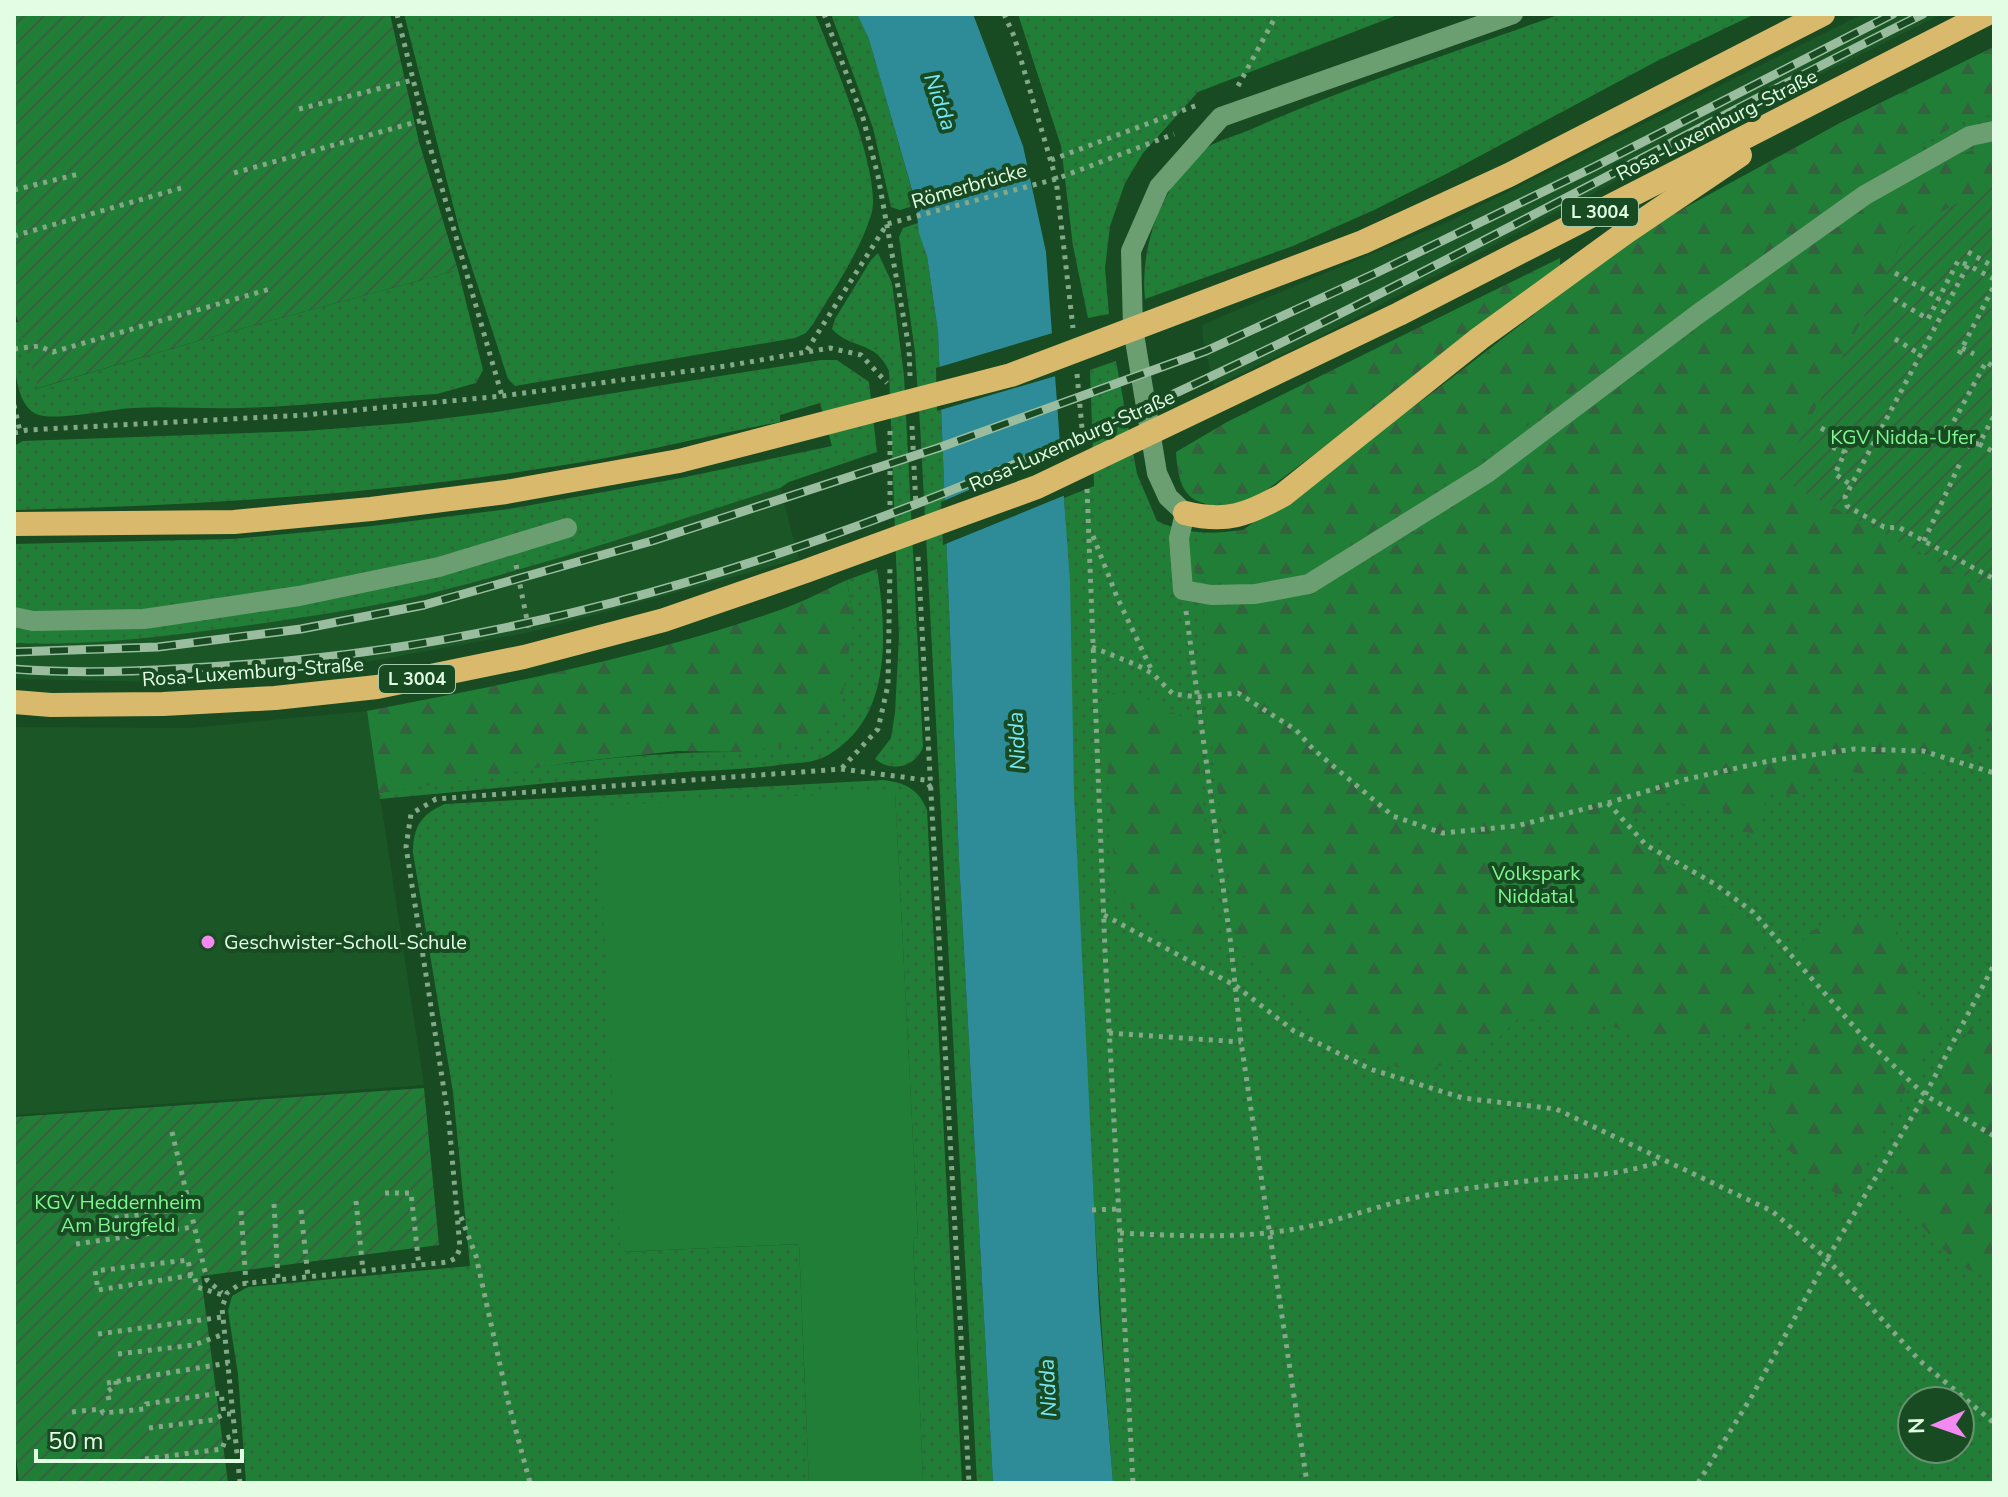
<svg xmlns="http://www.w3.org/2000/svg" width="2008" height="1497" font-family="'Nunito Sans',sans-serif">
<defs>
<pattern id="grass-dots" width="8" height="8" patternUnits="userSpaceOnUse" patternTransform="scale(2)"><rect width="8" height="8" fill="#217e37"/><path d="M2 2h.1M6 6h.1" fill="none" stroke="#34623e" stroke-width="1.8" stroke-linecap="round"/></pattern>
<pattern id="forest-firs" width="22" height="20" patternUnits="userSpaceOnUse" patternTransform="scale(2)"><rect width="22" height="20" fill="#217e37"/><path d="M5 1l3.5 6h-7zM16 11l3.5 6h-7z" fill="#34623e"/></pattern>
<pattern id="garden-furrows" width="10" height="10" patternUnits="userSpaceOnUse" patternTransform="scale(2)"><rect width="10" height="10" fill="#217e37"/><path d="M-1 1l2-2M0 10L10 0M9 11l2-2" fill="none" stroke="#34623e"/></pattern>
</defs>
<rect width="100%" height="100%" fill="#184b22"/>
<g fill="#1b5627">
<path d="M1863,14H1942L1795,87L1317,338L1214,386L1203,340L1202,325L1452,220Z"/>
<path d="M780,488L799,559L531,632L308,673L158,682L14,679V643L39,644L301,618L422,595L517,571Z"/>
<path d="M367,711L424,1085L14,1115V727L190,728Z"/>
</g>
<g fill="url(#grass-dots)" fill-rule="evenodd">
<path d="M404,14H815C831,53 884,178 871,215C859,254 833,290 813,324L806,333L795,338L515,386L508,379L459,228Z"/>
<path d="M831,14H857L869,38L916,205L900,210L891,207L873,128Z"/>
<path d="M1018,14H1400L1198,92L1143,153L1125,183L1110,226L1105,268L1109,314L1088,318L1073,246L1061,146Z"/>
<path d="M1561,14H1755L1657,61L1448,173L1374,210L1293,246L1145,299C1140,247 1160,192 1197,155C1210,142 1236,136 1252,129C1353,84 1458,51 1561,14Z"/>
<path d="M1994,47V1483H1113C1095,1254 1083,1024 1074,794C1070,695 1071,597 1064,498L1094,486L1090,370L1116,361L1137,474L1157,521C1186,534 1212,535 1243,530L1427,397L1629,241L1842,122ZM1912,1401H1960V1449H1912Z"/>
<path d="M918,223L927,256L938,332L959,860L993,1483H977L920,425L915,352L899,237L903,228Z"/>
<path d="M878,253L892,283L904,376L923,747C915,767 892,773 875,759L891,738L895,713L899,636L889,371C876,340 851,350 832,329L835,319L871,260Z"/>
<path d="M458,270L483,370L476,383L437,394C370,398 303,407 237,408C202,409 167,406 133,408C110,409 55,422 36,414C11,402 14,346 14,323L18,322L39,388L211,337Z"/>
<path d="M821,360H837L869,382L877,452L789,482L780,488C662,525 544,566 424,595C357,610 288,620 220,629C152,638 83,646 14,643V544L233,539L372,526L509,509L681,478L832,446L820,403L780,415V422C718,433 657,449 595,460C403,493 208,505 14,510V446L23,441L305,431L407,423L496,412Z"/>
<path d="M877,569C886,625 892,706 842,745C836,751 824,758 816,760C807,763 796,763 786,764C748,770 709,770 671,773C574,780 477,790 380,799L379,793C498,772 620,751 741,752L853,617L847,580Z"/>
<path d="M883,780C905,783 918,788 927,810L962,1483L923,1481L913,1239L918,1237L895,792L622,1252L799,1244L809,1483H246L238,1374L228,1311L232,1296L248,1287L470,1266L453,1092L413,853C413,827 421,814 445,804Z"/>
</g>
<g fill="url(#forest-firs)">
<path d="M1994,47V114L1967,119L1918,147L1481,459L1311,573C1283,581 1215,601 1196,572C1192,566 1192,555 1191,547L1208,534L1243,530L1271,511L1427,397L1657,223L1842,122Z"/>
<path d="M1994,145V184L1910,228L1779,478L1994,591V731L1984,732L1973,752L1922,773L1877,775L1851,772L1818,779L1800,796L1767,790L1762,821L1753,833L1738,831L1722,808L1667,802L1622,819L1645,855L1707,890L1757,939L1776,967L1779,1009L1764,1027L1712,1033L1698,1043L1641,1038L1611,1026L1518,1018L1499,1037L1464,1059L1414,1073L1321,1040L1299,1001L1239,951L1207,711L1204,612C1240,598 1281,605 1316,588C1408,545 1489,483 1571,423C1671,350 1770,276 1869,202C1908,180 1949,153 1994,145Z"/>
<path d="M1560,258V270L1244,507C1198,505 1179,506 1176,452L1227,422Z"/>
<path d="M847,580L853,617L841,710L805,743L741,752L677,751L574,762L379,793L367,711C506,684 646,657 780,610C803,602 825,590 847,580Z"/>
<path d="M1112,693L1143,697L1191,722L1197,739L1214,929L1200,946L1189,945L1116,896L1103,699Z"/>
<path d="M1881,917L1896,928L1926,1009L1941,1026L1846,1199C1835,1192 1819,1186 1809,1177C1802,1170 1798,1160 1791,1152C1770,1131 1757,1113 1772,1083C1780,1065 1799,1051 1804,1031C1809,1013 1802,995 1799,977C1787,920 1841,920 1881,917Z"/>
<path d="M1970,1028L1994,1031V1280L1959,1266L1915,1219L1901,1195L1893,1162Z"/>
</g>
<g fill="url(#garden-furrows)">
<path d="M14,14H390L419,142L458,270L211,337L38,388L14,309Z"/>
<path d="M1994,184V591L1779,479L1910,228Z"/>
<path d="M424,1088L439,1245L201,1276L228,1483H19L14,1437V1117Z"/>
</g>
<path fill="#217e37" d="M895,791L918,1237L913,1239L923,1480L930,1481V1483H809L799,1244L621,1252L598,806Z"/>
<path fill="#2e8c98" d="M857,14H973L1023,146L1046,252L1070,581L1074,792L1099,1307L1113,1483H993L959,860L938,332L927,256L919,233L916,204L869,39Z"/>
<g fill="#184b22">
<path d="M1056,332L1059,375L937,411L936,368Z"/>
<path d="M1065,449L1068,494L943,545L941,502Z"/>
</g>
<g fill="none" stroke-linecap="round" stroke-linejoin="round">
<g stroke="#83a989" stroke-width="5" stroke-dasharray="4 6" stroke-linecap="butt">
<path d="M397,14L428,140L502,396"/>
<path d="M824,14L863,118L878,176L909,348L910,376"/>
<path d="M1004,14L1014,36L1056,179L1073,328"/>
<path d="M1238,86L1277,14"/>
<path d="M299,109L413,80"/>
<path d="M1051,160L1200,104"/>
<path d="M234,173L423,120"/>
<path d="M14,190L79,174"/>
<path d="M14,236L181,188"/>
<path d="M1968,252L1994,267"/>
<path d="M1895,273L1939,298"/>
<path d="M1994,279L1968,265L1845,497L1847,506L1884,527L1900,528L1994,579"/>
<path d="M1894,299L1928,319L1958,261L1968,265"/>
<path d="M1895,339L1921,355"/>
<path d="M1962,348L1974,354"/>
<path d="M14,349L39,346L53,352L270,289"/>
<path d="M807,350L887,224L1056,179L1174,134"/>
<path d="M1959,354L1994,286"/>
<path d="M1077,374L1083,439"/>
<path d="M14,405L20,432"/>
<path d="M912,426L916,507"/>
<path d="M1944,427L1957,433"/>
<path d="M1821,428L1837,437L1832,447L1845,452L1835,474L1851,485"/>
<path d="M1949,430L1986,362L1994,367"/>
<path d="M14,433L27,430L305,415L502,396L726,366L830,348L861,355L887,383"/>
<path d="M1979,444L1994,452"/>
<path d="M1967,447L1972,443L1979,444L1994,416"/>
<path d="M1087,489L1105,951L1133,1483"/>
<path d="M890,515V429"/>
<path d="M1093,536L1117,597L1153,673"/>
<path d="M1924,541L1961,461"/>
<path d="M918,557L969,1483"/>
<path d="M516,565L529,630"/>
<path d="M1186,611L1231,946L1241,1042L1307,1483"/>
<path d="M1092,647L1137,665L1153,674L1173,694L1197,697L1238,693L1296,730L1313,749L1393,816L1442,833L1516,826L1608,803L1683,780L1769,761L1854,749L1923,751L1994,773"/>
<path d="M842,768L878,729L888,685L890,565"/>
<path d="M1608,803L1646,845L1715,884L1753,912L1864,1038L1925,1095L1994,1136"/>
<path d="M1104,915L1236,986L1294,1031L1370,1069L1463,1098L1556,1109L1772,1211L1827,1259L1919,1360L1994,1423"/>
<path d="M1109,1033L1241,1042"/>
<path d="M172,1132L207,1280L222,1293"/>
<path d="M385,1193H411L419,1266"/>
<path d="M356,1201L363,1271"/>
<path d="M274,1204L278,1280"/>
<path d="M301,1210L308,1277"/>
<path d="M1092,1210L1118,1209"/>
<path d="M241,1211L246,1283"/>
<path d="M461,1217L476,1256L508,1401L530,1483"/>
<path d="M85,1222L188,1208"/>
<path d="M1120,1233C1185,1236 1250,1240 1315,1225C1354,1216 1392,1201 1433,1194C1466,1188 1501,1184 1536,1180C1583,1175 1615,1177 1662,1161"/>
<path d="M76,1244L193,1227"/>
<path d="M191,1276L188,1260L95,1271L98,1290L194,1275L197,1287L226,1296"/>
<path d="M98,1334L223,1317"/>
<path d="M118,1354L194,1345L224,1334"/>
<path d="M107,1383L228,1363"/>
<path d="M109,1400L107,1392L116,1385V1381"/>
<path d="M72,1412L101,1409L103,1413L144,1409L146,1404L221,1393L224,1414"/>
<path d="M149,1428L213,1420L224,1414H233"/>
<path d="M145,1459L222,1449L226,1438L235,1435"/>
<path d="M240,1483L222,1308L227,1293L240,1284L448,1262L456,1258L460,1248L449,1122L406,847L411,814L436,799L841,769L925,780L932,789"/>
<path d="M1698,1483L1752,1396L1827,1259L1925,1095L1994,965"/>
</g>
<g stroke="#6b9f71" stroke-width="20">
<path d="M1513,14L1221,117L1159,187L1131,251L1133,328L1157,473L1168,497L1185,513L1179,538L1183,590L1211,595L1255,594L1309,584L1487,473L1698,314L1865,195L1970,136L1994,131"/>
<path d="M14,617L33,621L144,619L299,596L439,567L567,528"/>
</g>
<g stroke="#d9b96b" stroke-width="24">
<path d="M1185,513C1226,523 1247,515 1283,495L1480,338L1626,232L1740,155"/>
<path d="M14,524L234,522L371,509L506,492L679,461L1011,375L1363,242L1509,175L1823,14"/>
<path d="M14,702L51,705L163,704L275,698L377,687L524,657L664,620L806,571L1037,487L1399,314L1986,14"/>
</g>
<defs>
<g id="rail">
<path d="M14,652L158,647L301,629L424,605L652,541L938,448L1206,351L1376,273L1594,167L1893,14"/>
<path d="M14,669C93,675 171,670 250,664C856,619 1391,278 1923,14"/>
</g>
</defs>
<use href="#rail" stroke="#99bd9e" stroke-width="9"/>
<use href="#rail" stroke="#184b22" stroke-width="6" stroke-dasharray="18" stroke-linecap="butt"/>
</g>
<circle fill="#f28af2" stroke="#184b22" stroke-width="3" cx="208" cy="942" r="8"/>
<g text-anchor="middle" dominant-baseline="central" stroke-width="8" stroke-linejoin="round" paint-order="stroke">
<g fill="#184b22" stroke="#a5c8aa" stroke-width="2">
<rect x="1562" y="198" width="76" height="28" rx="6"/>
<rect x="379" y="665" width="76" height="28" rx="6"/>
</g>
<g font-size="18" font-weight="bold" fill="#e2fde4">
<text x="1600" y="212">L 3004</text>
<text x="417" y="679">L 3004</text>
</g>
<g font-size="20" fill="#e2fde4" stroke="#184b22">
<text transform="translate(1717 125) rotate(-27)">Rosa-Luxemburg-Straße</text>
<text transform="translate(969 186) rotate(-16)">Römerbrücke</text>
<text transform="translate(1072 441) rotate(-24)">Rosa-Luxemburg-Straße</text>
<text transform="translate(253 672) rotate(-4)">Rosa-Luxemburg-Straße</text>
</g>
<g font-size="20" fill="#80f792" stroke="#184b22">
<text x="1903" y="437">KGV Nidda-Ufer</text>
<text x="1536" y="873">Volkspark<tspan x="1536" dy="23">Niddatal</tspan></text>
<text x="118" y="1202">KGV Heddernheim<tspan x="118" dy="23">Am Burgfeld</tspan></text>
</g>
<g font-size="20" fill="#e2fde4" stroke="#184b22" text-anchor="start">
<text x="224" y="942">Geschwister-Scholl-Schule</text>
</g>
<g font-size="22" font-style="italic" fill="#76e7f6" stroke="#184b22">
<text transform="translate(940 102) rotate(71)">Nidda</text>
<text transform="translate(1017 741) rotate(-93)">Nidda</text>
<text transform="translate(1048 1388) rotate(-93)">Nidda</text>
</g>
</g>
<rect width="2008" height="1497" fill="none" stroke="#e2fde4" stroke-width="32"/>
<g transform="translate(1936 1425) rotate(268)"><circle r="38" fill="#184b22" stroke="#699270" stroke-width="2"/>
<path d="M0-6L14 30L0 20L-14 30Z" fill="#f28af2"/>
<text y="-12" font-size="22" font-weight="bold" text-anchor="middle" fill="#e2fde4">N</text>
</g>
<path d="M36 1449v12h206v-12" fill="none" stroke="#e2fde4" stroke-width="4"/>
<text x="48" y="1449" font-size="24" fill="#e2fde4" stroke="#184b22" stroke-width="6" paint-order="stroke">50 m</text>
</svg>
